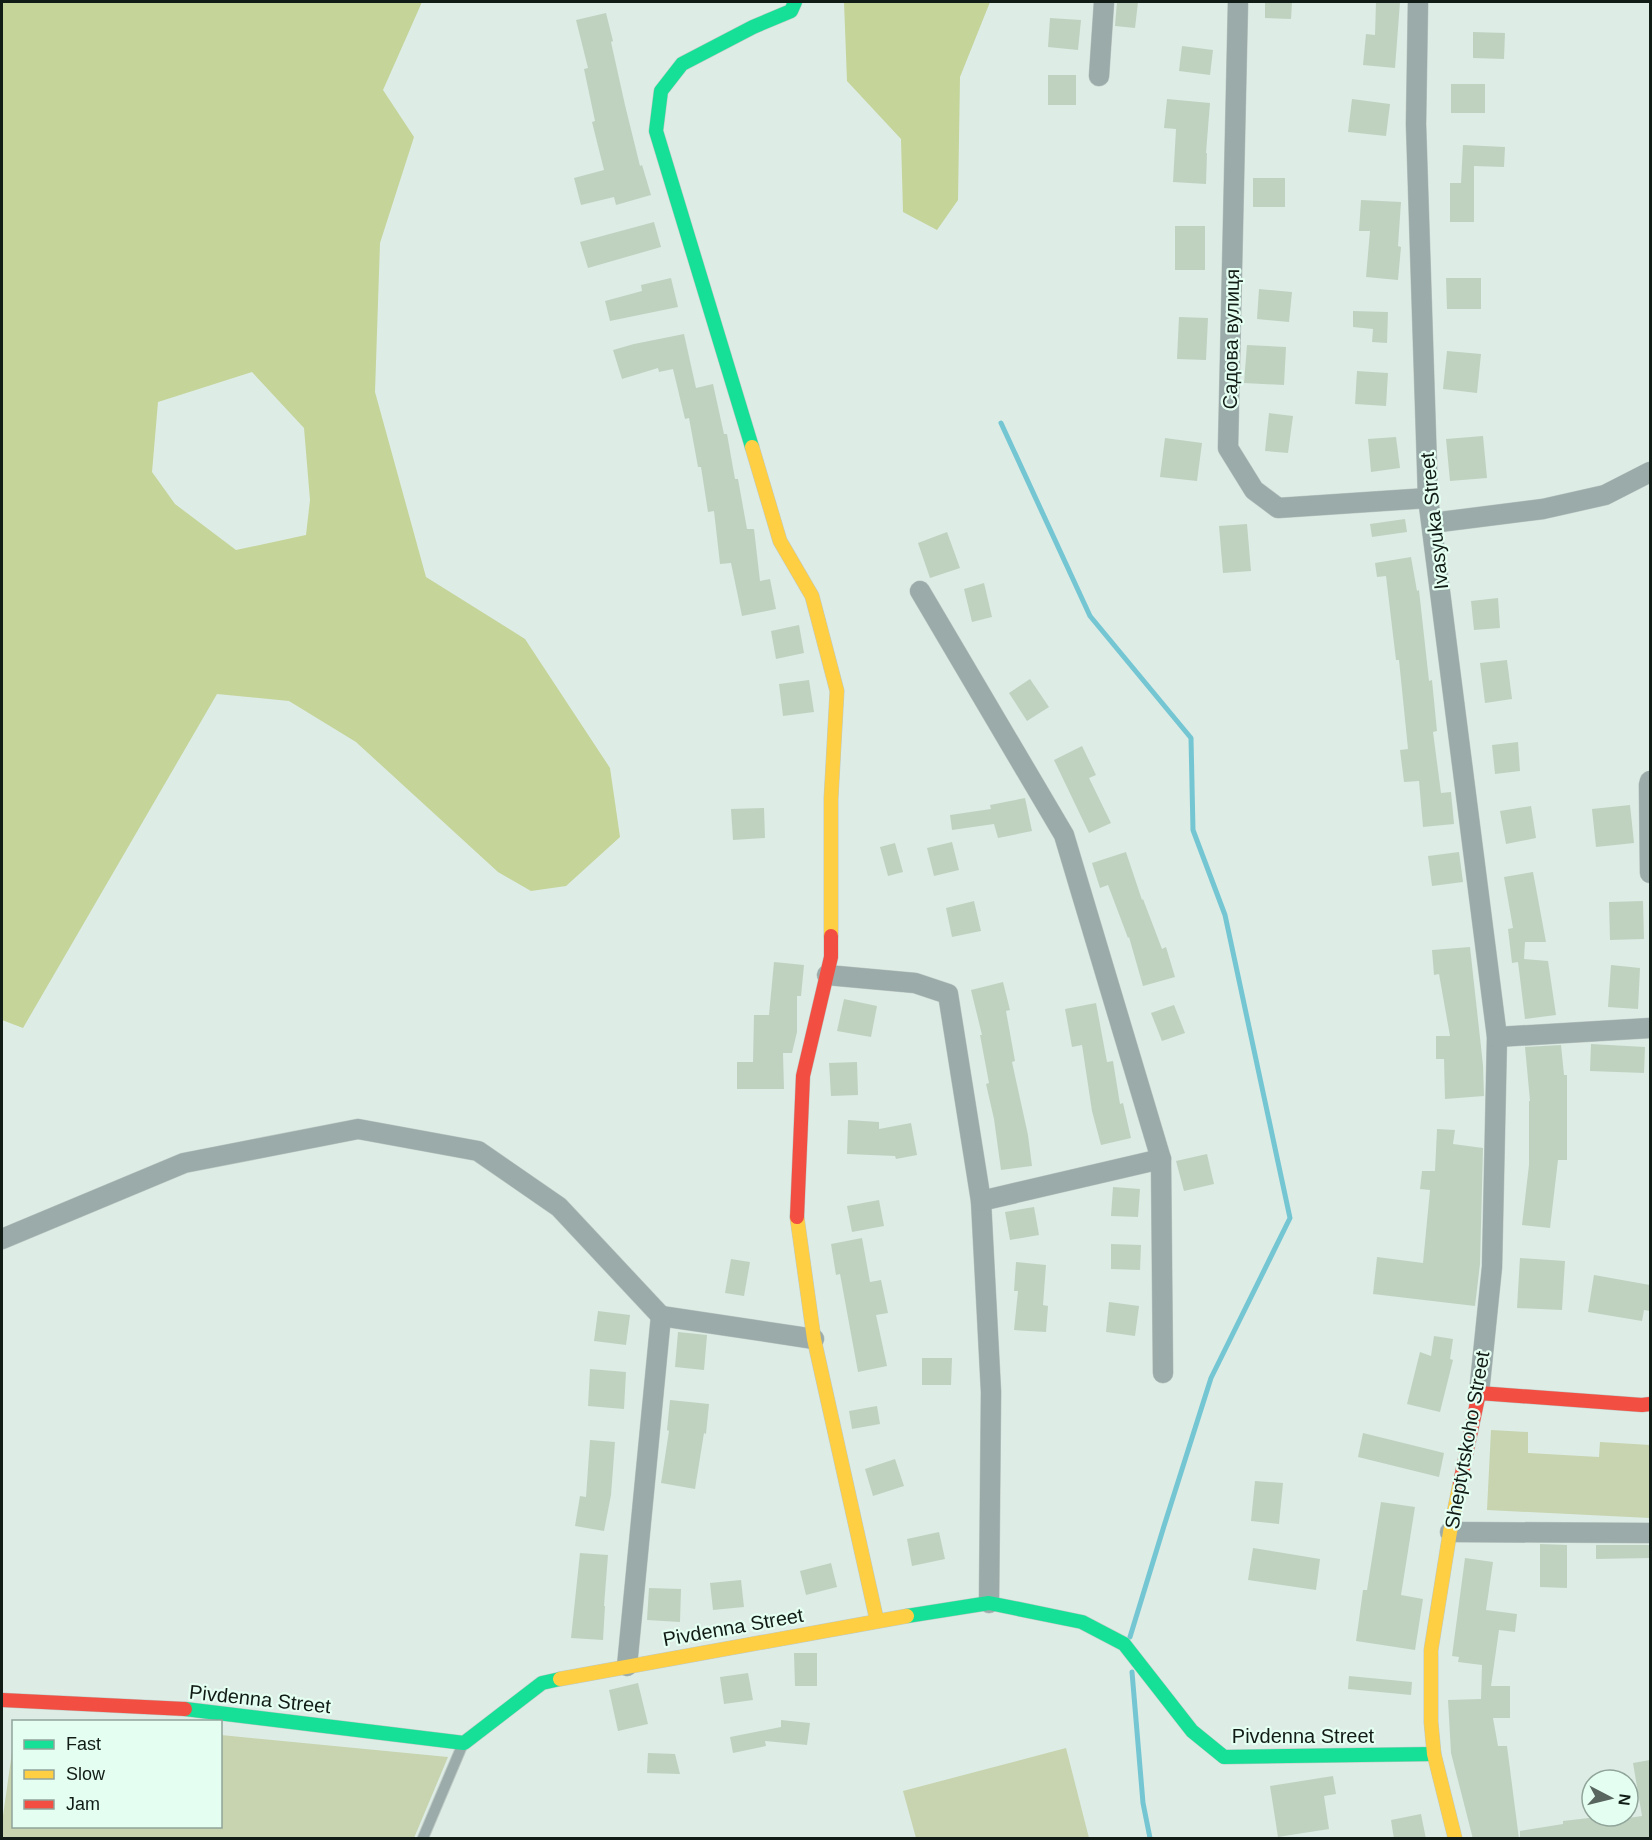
<svg xmlns="http://www.w3.org/2000/svg" width="1652" height="1840" font-family="Helvetica,sans-serif">
<rect width="100%" height="100%" fill="#ddece5"/>
<g fill="#c7d4af">
<path d="M1491,1430L1528,1432V1453L1599,1457L1600,1442L1650,1445V1518L1487,1510Z"/>
<path d="M221,1735L448,1757L414,1838H2V1823L13,1745L14,1826H220Z"/>
<path d="M1066,1748L1089,1838H916L903,1791Z"/>
</g>
<g fill="#c5d499" fill-rule="evenodd">
<path d="M2,2H422L383,90L414,137L380,243L375,392L426,577L525,639L610,768L620,837L566,886L531,891L498,872L356,742L289,701L217,694L23,1028L2,1020ZM252,372L304,428L310,500L306,535L236,550L175,504L152,472L158,402Z"/>
<path d="M844,2H990L960,77L958,200L937,230L903,212L901,139L847,81Z"/>
</g>
<g fill="none" stroke-linecap="round" stroke-linejoin="round">
<g stroke="#75c6d3" stroke-width="5">
<path d="M1001,423L1090,616L1191,738L1193,830L1225,915L1290,1218L1211,1378L1164,1526L1130,1637"/>
<path d="M1132,1672L1143,1803L1150,1838"/>
</g>
</g>
<g fill="#bfd2c0">
<path d="M1117,2H1138L1135,28L1115,26Z"/>
<path d="M1265,2H1292L1291,19L1265,18Z"/>
<path d="M1376,2H1400L1395,68L1363,65L1366,34L1375,35Z"/>
<path d="M606,13L613,41L611,42L625,105L640,166L642,165L651,195L616,205L614,197L581,205L574,178L604,170L592,122L595,121L584,69L588,68L576,20Z"/>
<path d="M1050,18L1081,20L1078,50L1048,47Z"/>
<path d="M1473,32L1505,33L1504,59L1473,58Z"/>
<path d="M1182,46L1213,50L1210,75L1179,71Z"/>
<rect x="1048" y="75" width="28" height="30"/>
<rect x="1451" y="84" width="34" height="29"/>
<path d="M1167,99L1210,103L1206,153H1207L1206,184L1173,182L1176,129L1164,128Z"/>
<path d="M1352,99L1390,104L1386,136L1348,132Z"/>
<path d="M1463,145L1505,147L1504,167L1474,166V222H1450V183H1461Z"/>
<rect x="1253" y="178" width="32" height="29"/>
<path d="M1361,200L1401,202L1398,246L1401,247L1398,280L1366,277L1370,231H1359Z"/>
<path d="M654,222L661,247L588,268L580,242Z"/>
<rect x="1175" y="226" width="30" height="44"/>
<path d="M671,278L678,307L610,321L605,301L642,291L641,285Z"/>
<path d="M1446,278H1481V309H1447Z"/>
<path d="M1259,289L1292,292L1289,322L1257,319Z"/>
<path d="M1353,311L1388,312L1387,343L1372,342L1373,329L1353,327Z"/>
<path d="M1179,317L1208,318L1206,360L1177,359Z"/>
<path d="M684,334L696,388L713,384L724,434H727L735,479H738L747,529H754L760,581L770,579L776,609L742,616L731,563L720,564L714,511L708,512L701,467H698L689,418L685,419L673,369L659,372L658,368L622,379L613,350L634,344Z"/>
<path d="M1247,345L1286,347L1284,385L1244,383Z"/>
<path d="M1447,351L1481,354L1477,393L1443,389Z"/>
<path d="M1357,371L1388,373L1386,406L1355,404Z"/>
<path d="M1269,413L1293,416L1288,453L1265,451Z"/>
<path d="M1483,436L1487,478L1450,481L1446,439Z"/>
<path d="M1396,437L1400,468L1371,472L1368,439Z"/>
<path d="M1165,438L1202,443L1197,481L1160,477Z"/>
<path d="M1405,519L1407,532L1372,537L1370,524Z"/>
<path d="M1247,524L1251,571L1223,573L1219,526Z"/>
<path d="M947,532L960,568L930,578L918,543Z"/>
<path d="M1411,557L1417,591L1419,590L1429,681L1432,680L1437,731L1433,732L1441,793L1451,792L1454,824L1423,827L1419,781L1404,782L1400,750L1408,749L1399,660H1396L1386,576L1377,577L1375,563Z"/>
<path d="M984,583L992,617L972,622L964,589Z"/>
<path d="M1498,598L1500,628L1474,630L1471,601Z"/>
<path d="M799,625L804,653L776,659L771,631Z"/>
<path d="M1507,660L1512,699L1485,703L1480,663Z"/>
<path d="M1030,679L1049,707L1027,721L1009,693Z"/>
<path d="M809,680L814,712L783,716L779,684Z"/>
<path d="M1518,742L1520,771L1495,774L1492,745Z"/>
<path d="M1082,746L1096,775L1089,778L1111,823L1089,833L1054,760Z"/>
<path d="M1025,798L1032,831L998,838L994,824L952,830L950,815L991,809L990,805Z"/>
<path d="M1630,805L1634,843L1596,847L1592,809Z"/>
<path d="M1531,806L1536,838L1506,844L1500,811Z"/>
<path d="M764,808L765,838L733,840L731,809Z"/>
<path d="M952,842L959,870L934,876L927,848Z"/>
<path d="M895,843L903,872L888,876L880,847Z"/>
<path d="M1126,852L1142,900L1143,899L1162,949L1166,947L1175,977L1143,986L1129,937L1128,938L1108,885L1100,888L1092,863Z"/>
<path d="M1459,852L1463,882L1432,886L1428,856Z"/>
<path d="M1533,872L1546,942H1525L1524,959L1548,961L1556,1015L1525,1019L1518,962L1512,963L1508,929L1513,928L1504,877Z"/>
<path d="M974,901L981,931L952,937L946,908Z"/>
<path d="M1643,901L1644,939L1610,940L1609,902Z"/>
<path d="M1470,947L1483,1065L1484,1096L1445,1099L1444,1059H1436V1036H1450L1439,974L1434,975L1432,950Z"/>
<path d="M774,962L804,965L801,996H797V1032L792,1053H783L784,1089H737V1062H753L754,1015H769Z"/>
<path d="M1611,965L1640,968L1638,1009L1608,1007Z"/>
<path d="M1003,982L1010,1010L1006,1011L1015,1061L1012,1062L1028,1135L1032,1166L1001,1170L994,1119L986,1084L989,1083L980,1035H982L971,990Z"/>
<path d="M844,999L877,1006L871,1037L837,1031Z"/>
<path d="M1096,1003L1107,1062L1113,1061L1120,1104L1123,1103L1131,1138L1101,1145L1092,1111L1082,1045L1072,1047L1065,1009Z"/>
<path d="M1174,1005L1185,1033L1162,1041L1151,1013Z"/>
<path d="M1591,1044L1645,1047L1644,1073L1590,1071Z"/>
<path d="M1561,1045L1564,1075H1567V1160H1558L1550,1228L1522,1225L1529,1165V1101H1530L1525,1047Z"/>
<path d="M857,1062L858,1095L831,1096L829,1063Z"/>
<path d="M848,1120L879,1122V1129L911,1123L917,1155L896,1159L895,1156L847,1154Z"/>
<path d="M1437,1129L1455,1130L1453,1144L1483,1148L1480,1264L1475,1306L1373,1294L1377,1257L1423,1263L1430,1190L1420,1189L1422,1171H1435Z"/>
<path d="M1207,1154L1214,1184L1184,1191L1176,1161Z"/>
<path d="M1113,1187L1140,1189L1138,1217L1111,1216Z"/>
<path d="M879,1200L884,1226L852,1232L847,1206Z"/>
<path d="M1034,1207L1039,1235L1010,1240L1005,1212Z"/>
<path d="M862,1238L870,1282L881,1280L888,1313L876,1315L887,1366L858,1372L840,1274L836,1275L831,1244Z"/>
<path d="M1111,1244L1141,1245L1140,1270L1111,1269Z"/>
<path d="M1520,1258L1565,1261L1562,1310L1517,1308Z"/>
<path d="M731,1259L750,1262L744,1296L725,1293Z"/>
<path d="M1016,1262L1046,1265L1043,1305L1048,1306L1046,1332L1014,1330L1018,1291H1014Z"/>
<path d="M1594,1275L1650,1285V1311L1644,1310L1642,1321L1588,1312Z"/>
<path d="M1109,1302L1139,1306L1135,1336L1106,1332Z"/>
<path d="M598,1311L630,1315L626,1345L594,1341Z"/>
<path d="M678,1332L707,1335L704,1370L675,1367Z"/>
<path d="M1434,1336L1453,1339L1450,1359L1453,1360L1440,1412L1407,1404L1420,1352L1431,1356Z"/>
<path d="M922,1358H952L951,1385H922Z"/>
<path d="M590,1369L626,1372L624,1409L588,1406Z"/>
<path d="M670,1400L709,1404L706,1434L704,1433L695,1489L661,1483L669,1431L667,1430Z"/>
<path d="M877,1406L880,1424L852,1429L849,1411Z"/>
<path d="M1363,1433L1444,1453L1439,1477L1358,1457Z"/>
<path d="M590,1440L615,1442L611,1495L604,1531L575,1526L580,1496L586,1497Z"/>
<path d="M895,1459L904,1486L873,1496L865,1469Z"/>
<path d="M1255,1481L1283,1483L1279,1524L1251,1521Z"/>
<path d="M1381,1502L1415,1507L1401,1595L1423,1599L1415,1650L1356,1641L1363,1590H1367Z"/>
<path d="M939,1532L945,1559L912,1566L907,1539Z"/>
<path d="M1540,1544L1567,1545V1588L1540,1587Z"/>
<path d="M1596,1545H1650V1558L1596,1559Z"/>
<path d="M1253,1548L1320,1559L1316,1590L1248,1580Z"/>
<path d="M580,1553L608,1555L604,1606H605L603,1640L571,1638Z"/>
<path d="M1465,1558L1493,1562L1486,1610L1517,1614L1515,1632L1499,1630L1491,1686H1510V1718H1493L1498,1746H1507L1519,1839H1473L1451,1753L1448,1700L1481,1699L1482,1665L1458,1662L1459,1657L1452,1656Z"/>
<path d="M831,1563L837,1587L806,1595L800,1571Z"/>
<path d="M741,1580L744,1607L713,1610L710,1583Z"/>
<path d="M649,1588L681,1589L680,1622L647,1620Z"/>
<path d="M794,1653H817V1686H795Z"/>
<path d="M748,1673L753,1700L724,1704L720,1677Z"/>
<path d="M1349,1676L1412,1682L1411,1695L1348,1689Z"/>
<path d="M638,1683L648,1724L618,1731L609,1690Z"/>
<path d="M781,1720L810,1723L807,1745L765,1741L766,1746L733,1753L730,1737L781,1727Z"/>
<path d="M648,1753L675,1754L680,1774L647,1773Z"/>
<path d="M1650,1760V1839H1520V1831L1563,1824V1821L1606,1816L1607,1821L1642,1816L1633,1763Z"/>
<path d="M1333,1776L1336,1794L1324,1796L1329,1829L1278,1837L1270,1786Z"/>
<path d="M1421,1814L1426,1839H1394L1391,1820Z"/>
</g>
<g fill="none" stroke-linecap="round" stroke-linejoin="round">
<defs>
<path id="lane" d="M423,1838L462,1746"/>
<g id="street">
<path d="M1238,2L1228,448L1254,490L1278,508L1428,498"/>
<path d="M1418,2L1416,124L1428,498L1497,1037L1492,1267L1479,1393"/>
<path d="M1099,76L1104,2"/>
<path d="M1432,523L1543,509L1605,495L1650,472"/>
<path d="M920,591L1064,835L1161,1159L1163,1373"/>
<path d="M1650,781L1649,785L1650,873"/>
<path d="M827,975L915,983L948,994L981,1201L991,1392L989,1603"/>
<path d="M1497,1037L1650,1028"/>
<path d="M981,1201L1161,1159"/>
<path d="M2,1239L184,1163L358,1129L478,1151L559,1207L661,1316"/>
<path d="M661,1316L814,1339"/>
<path d="M1450,1532L1650,1533"/>
<path d="M627,1666L661,1316"/>
</g>
<g id="fast">
<path d="M752,447L656,131L661,91L682,64L753,27L791,11L795,2"/>
<path d="M907,1616L989,1603L1082,1622L1124,1644L1192,1731L1224,1757L1434,1754"/>
<path d="M185,1709L464,1743L542,1683L560,1679"/>
</g>
<g id="slow">
<path d="M752,447L780,541L812,596L837,691L831,799V936"/>
<path d="M797,1217L814,1339L877,1621"/>
<path d="M560,1679L907,1616"/>
<path d="M1455,1838L1434,1754L1431,1722V1650L1450,1532L1460,1483"/>
</g>
<g id="jam">
<path d="M797,1217L803,1076L831,957V936"/>
<path d="M1460,1483L1479,1393L1642,1405L1650,1404"/>
<path d="M2,1700L185,1709"/>
</g>
</defs>
<use href="#lane" stroke="#bec9c4" stroke-width="12"/>
<use href="#street" stroke="#bec9c4" stroke-width="21"/>
<use href="#fast" stroke="#bec9c4" stroke-width="15"/>
<use href="#slow" stroke="#bec9c4" stroke-width="15"/>
<use href="#jam" stroke="#bec9c4" stroke-width="15"/>
<use href="#lane" stroke="#9aabaa" stroke-width="10"/>
<use href="#street" stroke="#9aabaa" stroke-width="20"/>
<use href="#fast" stroke="#16e098" stroke-width="14"/>
<use href="#slow" stroke="#ffcf43" stroke-width="14"/>
<use href="#jam" stroke="#f24e42" stroke-width="14"/>
</g>
<g text-anchor="middle" dominant-baseline="central" stroke-width="4.5" stroke-linejoin="round" paint-order="stroke">
<g font-size="20" fill="#121c17" stroke="#e4fff2">
<text transform="translate(1231 339) rotate(-89)">Садова вулиця</text>
<text transform="translate(1434 521) rotate(-96)">Ivasyuka Street</text>
<text transform="translate(1467 1440) rotate(-80)">Sheptytskoho Street</text>
<text transform="translate(733 1627) rotate(-10)">Pivdenna Street</text>
<text transform="translate(260 1699) rotate(6)">Pivdenna Street</text>
<text x="1303" y="1736">Pivdenna Street</text>
</g>
</g>
<rect width="1652" height="1840" fill="none" stroke="#121c17" stroke-width="6"/>
<rect x="12" y="1720" width="210" height="108" fill="#e4fff2" stroke="#90a49a" stroke-width="1.5"/>
<rect x="24" y="1740" width="30" height="9" fill="#16e098" stroke="#90a49a" stroke-width="1.5"/>
<text x="66" y="1750" font-size="18" fill="#121c17">Fast</text>
<rect x="24" y="1770" width="30" height="9" fill="#ffcf43" stroke="#90a49a" stroke-width="1.5"/>
<text x="66" y="1780" font-size="18" fill="#121c17">Slow</text>
<rect x="24" y="1800" width="30" height="9" fill="#f24e42" stroke="#90a49a" stroke-width="1.5"/>
<text x="66" y="1810" font-size="18" fill="#121c17">Jam</text>
<g transform="translate(1610 1798) rotate(97)"><circle r="28" fill="#e4fff2" stroke="#90a49a" stroke-width="1.5"/>
<path d="M0-4.5L10 22L0 15L-10 22Z" fill="#59655f"/>
<text y="-9" font-size="16" font-weight="bold" text-anchor="middle" fill="#121c17">N</text>
</g>
</svg>
